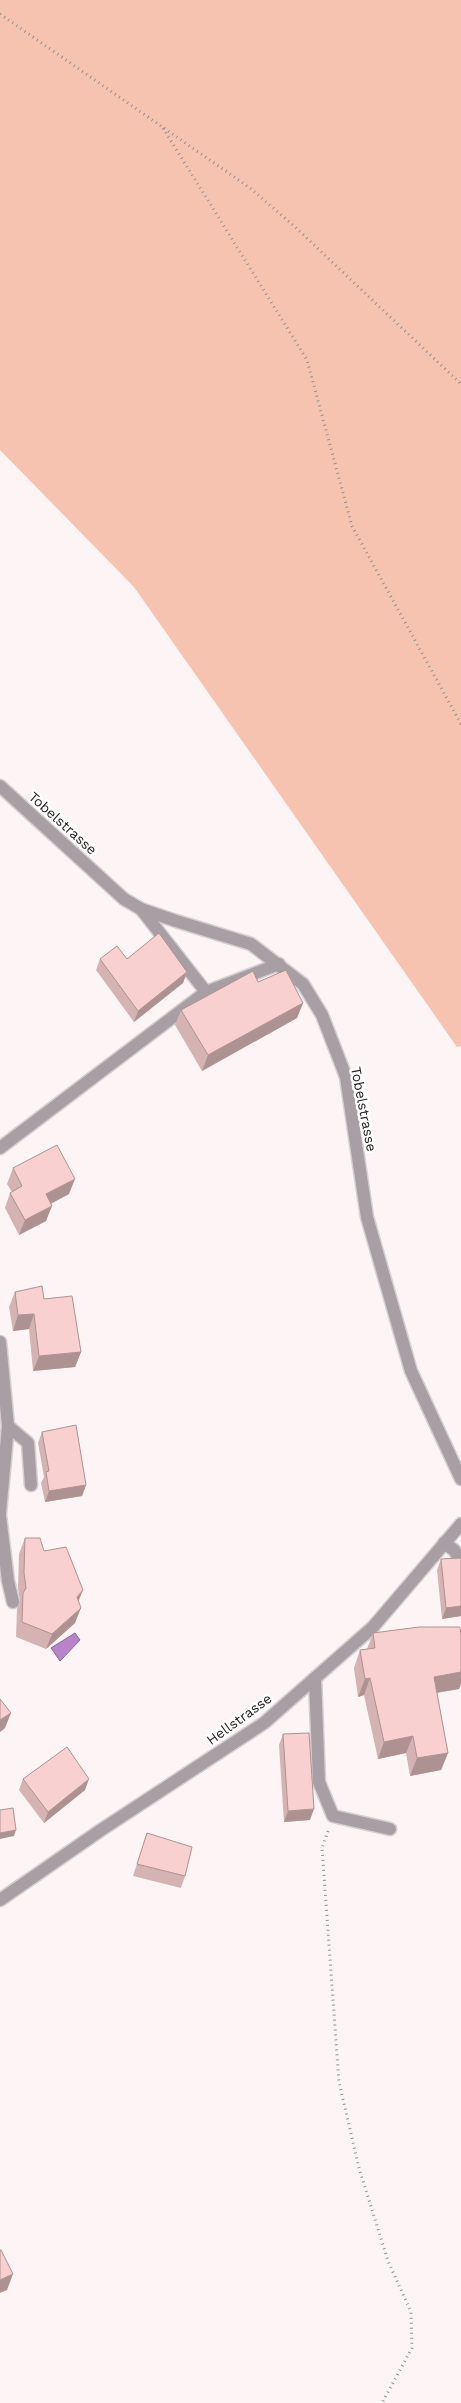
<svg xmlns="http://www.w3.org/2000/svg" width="461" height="2403" font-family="'Work Sans',sans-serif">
<rect width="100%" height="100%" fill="#fdf4f6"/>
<path fill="#f6c3b0" d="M0,0H461V1046L457,1047L134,587L0,450Z"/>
<path fill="#b784c9" stroke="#8c6697" d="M75,1633L80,1640L60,1661L51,1648Z"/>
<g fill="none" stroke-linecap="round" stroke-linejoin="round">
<defs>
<g id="service">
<path d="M0,786L124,899L141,909L176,921L251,944L303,984L322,1015L346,1077L367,1217L411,1371L461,1479"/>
<path d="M206,992L279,964"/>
<path d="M8,1426L28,1443L31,1485"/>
<path d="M444,1543L454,1550L461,1561"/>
<path d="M315,1678L319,1782L333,1816L390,1829"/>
</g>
<g id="minor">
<path d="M0,1148L206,992L141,909"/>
<path d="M0,1342L8,1426L0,1513"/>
<path d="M0,1516L8,1581L13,1602"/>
<path d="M0,1900L101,1830L264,1723L373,1627L461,1524"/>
</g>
</defs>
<use href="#service" stroke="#d7ced0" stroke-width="15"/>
<use href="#minor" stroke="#d7ced0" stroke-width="15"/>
<g stroke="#978f91" stroke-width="3" stroke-dasharray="1 4" stroke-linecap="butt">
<path d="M0,14L250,188L293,225L461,384"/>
<path d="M163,128L307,360L352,526L461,724"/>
<path d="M328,1831L322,1848L339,2082L359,2168L388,2261L411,2312L412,2348L382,2403"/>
</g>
<use href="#service" stroke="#a79fa4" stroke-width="12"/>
<use href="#minor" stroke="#a79fa4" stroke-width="12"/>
</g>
<g fill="#d5b3b2">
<path d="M100,959L187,972L183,983L134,1022L96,970Z"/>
<path d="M258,982L303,1003L297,1018L202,1071L175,1025L181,1010Z"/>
<path d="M13,1168L69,1194L51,1204L46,1221L19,1235L5,1208L10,1193L12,1192L7,1184Z"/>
<path d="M15,1292L44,1299L81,1352L75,1367L33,1371L29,1329L13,1331L9,1307Z"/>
<path d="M42,1432L86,1485L82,1496L45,1502L41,1483L44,1477L38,1443Z"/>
<path d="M25,1538L44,1551L78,1601L75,1623L46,1649L16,1637L17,1609L20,1601L18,1588L19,1554Z"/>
<path d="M461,1558V1616L442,1619L437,1570L441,1559Z"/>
<path d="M373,1633L461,1636V1684L459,1689L437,1693L448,1753L441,1770L410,1776L406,1753L378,1759L364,1695L358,1697L354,1668L360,1650L367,1649Z"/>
<path d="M283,1734L310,1820L284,1822L279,1745Z"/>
<path d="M23,1779L85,1790L44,1823L19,1790Z"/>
<path d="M147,1833L185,1876L181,1888L133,1876Z"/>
</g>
<g fill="#ae9291">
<path d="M187,972L183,983L134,1022L138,1011Z"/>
<path d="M303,1003L297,1018L202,1071L208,1055Z"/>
<path d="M75,1179L69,1194L40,1209L46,1194Z"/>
<path d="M52,1206L46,1221L19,1235L25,1220Z"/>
<path d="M34,1314L29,1329L13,1331L18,1315Z"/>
<path d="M81,1352L75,1367L33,1371L39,1356Z"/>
<path d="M86,1485L82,1496L45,1502L49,1491Z"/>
<path d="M83,1590L77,1605V1597Z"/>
<path d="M461,1606V1616L442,1619L446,1608Z"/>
<path d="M81,1608L75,1623L46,1649L52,1634Z"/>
<path d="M461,1672V1684L459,1689L428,1694L434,1677Z"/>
<path d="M370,1678L364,1695L358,1697L365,1679Z"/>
<path d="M11,1713L5,1728L0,1732V1720Z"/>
<path d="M413,1736L406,1753L378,1759L384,1742Z"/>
<path d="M448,1753L441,1770L410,1776L417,1758Z"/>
<path d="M89,1779L85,1790L44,1823L48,1812Z"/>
<path d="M314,1809L310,1820L284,1822L288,1811Z"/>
<path d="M16,1830L14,1836L0,1839V1833Z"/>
<path d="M13,2274L7,2290L0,2293V2280Z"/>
</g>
<g fill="#f8d0cf" stroke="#ae9291">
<path d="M159,933L187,972L138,1011L100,959L117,946L127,959Z"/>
<path d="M286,970L303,1003L208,1055L181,1010L253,971L258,982Z"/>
<path d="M57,1145L75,1179L46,1194L52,1206L25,1220L10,1193L22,1186L13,1168Z"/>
<path d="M42,1286L44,1299L72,1296L81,1352L39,1356L34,1314L18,1315L15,1292Z"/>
<path d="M76,1425L86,1485L49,1491L46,1472L49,1471L42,1432Z"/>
<path d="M25,1538H40L44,1551L66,1547L83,1590L77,1597L81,1608L52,1634L22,1622L23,1593L26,1588L24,1573Z"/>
<path d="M461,1558V1606L446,1608L441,1559Z"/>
<path d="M419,1627H460L461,1636V1672L434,1677L448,1753L417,1758L413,1736L384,1742L370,1678L365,1679L360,1650L375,1648L373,1633Z"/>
<path d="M0,1699L11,1713L0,1720Z"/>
<path d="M309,1733L314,1809L288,1811L283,1734Z"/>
<path d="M67,1747L89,1779L48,1812L23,1779Z"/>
<path d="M13,1808L16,1830L0,1833V1810Z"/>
<path d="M147,1833L192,1847L185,1876L137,1864Z"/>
<path d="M0,2250H1L13,2274L0,2280Z"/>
</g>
<g text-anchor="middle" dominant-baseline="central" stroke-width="5" stroke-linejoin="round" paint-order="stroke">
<g font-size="14" fill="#292123" stroke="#fff">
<text transform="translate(63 823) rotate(42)">Tobelstrasse</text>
<text transform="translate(364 1109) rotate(79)">Tobelstrasse</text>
<text transform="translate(239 1719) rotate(-36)">Hellstrasse</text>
</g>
</g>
</svg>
